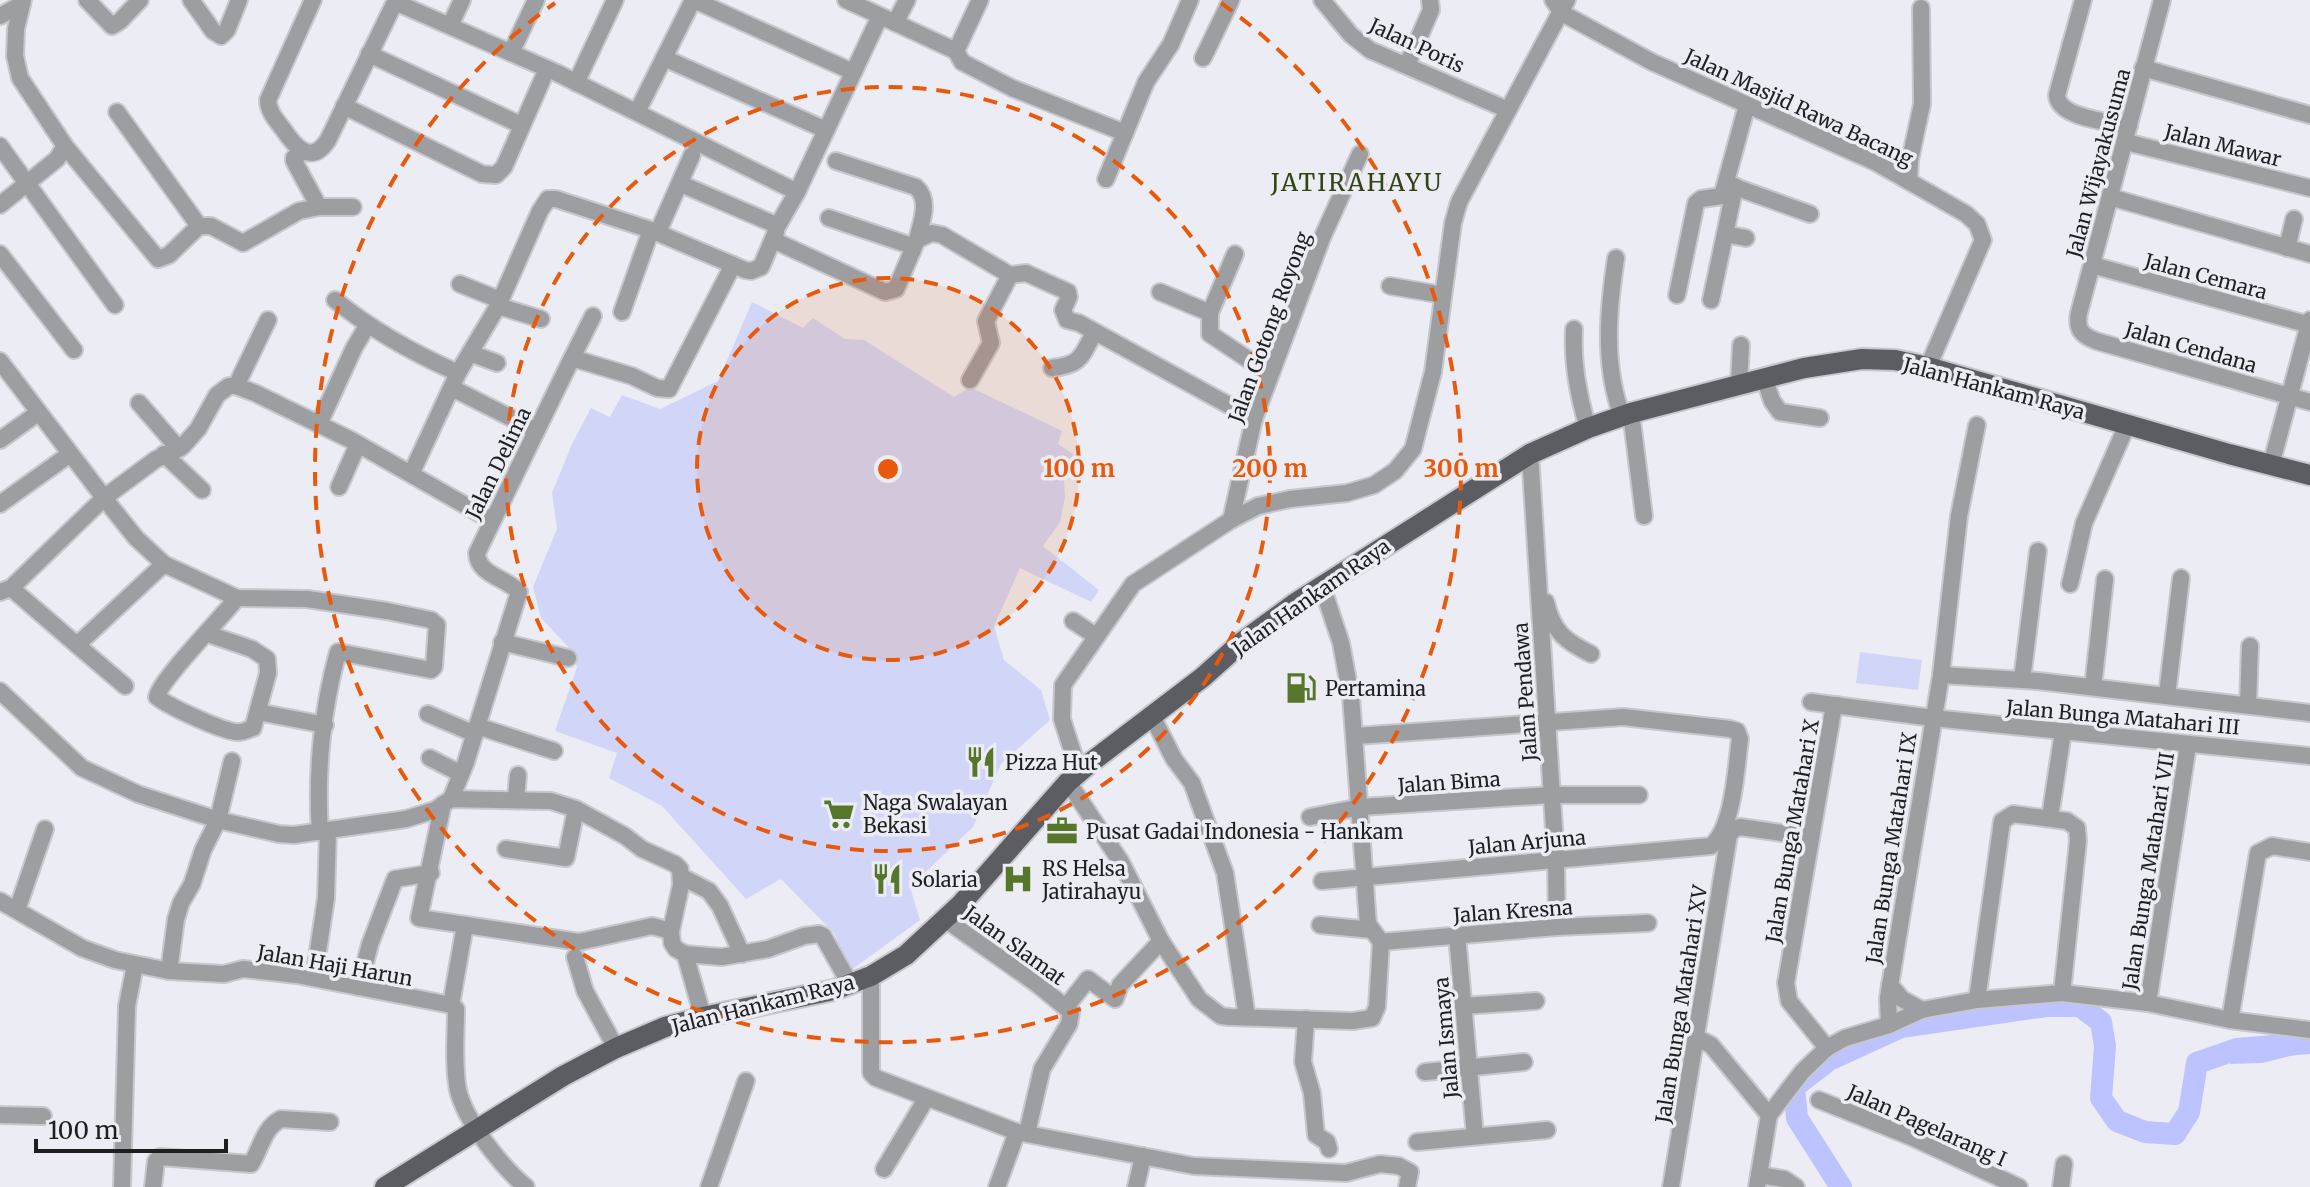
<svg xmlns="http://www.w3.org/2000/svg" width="2310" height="1187" font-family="Merriweather,serif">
<rect width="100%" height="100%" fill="#ecedf4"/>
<g fill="#d1d6f9">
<path d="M752,302L803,328L813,318L845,339L864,340L954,397L970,387L1062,431L1058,444L1073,454L1064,479L1065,497L1060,522L1043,546L1099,590L1091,602L1020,568L994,626L1004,660L1041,690L1050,720L1001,764L973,827L910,887L920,920L847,973L835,934L781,879L746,899L662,806L609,778L617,753L555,731L577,667L571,650L541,618L533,587L557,529L552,493L572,444L591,408L610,417L622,395L660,409L718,381Z"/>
<path d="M1860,652L1922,660L1918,690L1856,683Z"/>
</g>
<path fill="#bcc3fe" d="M2310,1033V1051L2262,1063L2230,1064V1046Z"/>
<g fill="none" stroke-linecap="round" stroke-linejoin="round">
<path stroke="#bcc3fe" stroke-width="22" d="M1841,1187L1797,1118L1794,1087L1829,1060L1901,1027L2046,1006H2080L2101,1022L2105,1046L2101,1098L2117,1121L2145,1132L2175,1134L2189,1112L2197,1063L2237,1049L2310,1043"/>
<defs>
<g id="minor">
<path d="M23,0L16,29L15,56L20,78L65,146L158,259L169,255L199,226H211L243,243L299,211L319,207H353"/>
<path d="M87,0L112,26L120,21L140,0"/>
<path d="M191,0L213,31L221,36L227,30L239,0"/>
<path d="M313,0L268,100C268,111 276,120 283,129C295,147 311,166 328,140L396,0"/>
<path d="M694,0L853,72"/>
<path d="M846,0L956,51L980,0"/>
<path d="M1322,0L1351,35L1370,50L1508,110"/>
<path d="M1553,0L1562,13L1652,62L1877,163L1966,214L1977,224L1983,240L1928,367"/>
<path d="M2083,0L2057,95C2058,118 2109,122 2129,126"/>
<path d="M2162,0L2079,313C2076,329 2081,335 2096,341L2310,402"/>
<path d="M395,2L557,73L797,192"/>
<path d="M0,16L22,4"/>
<path d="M895,23L907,0"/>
<path d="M450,26L462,0"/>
<path d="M956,51L962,62L1012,88L1125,133"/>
<path d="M511,53L536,0"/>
<path d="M369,54L521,125"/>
<path d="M664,58L826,130"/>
<path d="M1203,58L1231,0"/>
<path d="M1407,65L1431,10L1430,0"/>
<path d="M2143,68L2310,115"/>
<path d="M576,83L615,0"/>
<path d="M344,106L482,174L496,175L504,167L547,69"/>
<path d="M117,112L199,226"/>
<path d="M637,112L693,0"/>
<path d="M2126,142L2310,188"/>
<path d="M0,146L115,305"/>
<path d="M302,152L294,158V161L319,207"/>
<path d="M836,161L916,187C931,201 921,222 917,240"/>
<path d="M1106,179L1146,82L1171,44L1190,0"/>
<path d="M1909,180L1910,160L1922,104L1921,8"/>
<path d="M1727,184L1810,214"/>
<path d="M1735,186L1725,234L1746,238"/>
<path d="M2110,197L2310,254"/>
<path d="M0,205L57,159L65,146"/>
<path d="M829,218L912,246"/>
<path d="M777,227L797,192L880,16"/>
<path d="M658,232L692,155"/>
<path d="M773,240L885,292L896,289L917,240L932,233L942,235L1010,275L1026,273L1068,292L1069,297L1063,310L1067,320L1079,323L1254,419"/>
<path d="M2287,248L2294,219"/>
<path d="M0,254L74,350"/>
<path d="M1235,254L1210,313V334L1270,374"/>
<path d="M1616,258C1608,310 1603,365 1622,416"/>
<path d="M2092,265L2310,325"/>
<path d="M460,284L500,300"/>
<path d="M1390,286L1443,295"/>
<path d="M1160,292L1210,313"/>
<path d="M1677,295L1696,203L1701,199L1722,196L1747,105"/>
<path d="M335,300C373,331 413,353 458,373"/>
<path d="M1711,300L1725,234"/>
<path d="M498,306L541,319"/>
<path d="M622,312L651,230"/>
<path d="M1574,329C1572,364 1578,395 1588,428"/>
<path d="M470,353L497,363"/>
<path d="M572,358L593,316"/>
<path d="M0,361L112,508L136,538L164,564L237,598L307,599L387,611L431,620L437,625L434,667L431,670L338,652C322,709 316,773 320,832"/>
<path d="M1052,368C1081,365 1081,357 1094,333"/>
<path d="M1764,377L1772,401L1780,412L1820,418"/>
<path d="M970,380L991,343L986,321L1010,275"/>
<path d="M1739,384L1741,345"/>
<path d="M236,386L268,320"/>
<path d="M452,388L535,430"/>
<path d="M139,403L179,449"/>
<path d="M1631,413L1644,516"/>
<path d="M319,424L354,348L367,326"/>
<path d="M0,440L38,413"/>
<path d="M164,454L202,490"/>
<path d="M1530,454L1556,860L1557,927"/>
<path d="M2271,465L2310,320"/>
<path d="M412,472L458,373L498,306L540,211L548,199H556L651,230L745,270L751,271L761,267L776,232L774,224L681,184"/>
<path d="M339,487L358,444"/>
<path d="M0,504L70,454"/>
<path d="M1231,520L1254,419L1322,238L1360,154"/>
<path d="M2070,584L2084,523L2127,425"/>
<path d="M1322,586L1341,643L1351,697L1368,924L1381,942"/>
<path d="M11,588L77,645L164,564"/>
<path d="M0,592L11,588L105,497L155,460L183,446L198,429L217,395L229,386H236L255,393L351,440L491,520"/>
<path d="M1546,602C1552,631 1566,642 1591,654"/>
<path d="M1073,621L1096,636"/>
<path d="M208,634L252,649L267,659L268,673L253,728C248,729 245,732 240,732C227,734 168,706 157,697C159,681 223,616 237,598"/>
<path d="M502,642L568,658"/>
<path d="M77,645L125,686"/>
<path d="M1941,675L2038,681L2310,713"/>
<path d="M2022,680L2038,551"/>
<path d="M2093,687L2105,579"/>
<path d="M0,691L82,768L138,794L218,820L279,834L294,835L406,819L435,810L451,799L551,801L576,809L625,836L642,849L675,864L680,869L681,885L671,931L672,943L676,949L685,954L722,957L768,949L804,936L819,934L823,936L850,984"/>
<path d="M2167,695L2181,578"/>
<path d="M1811,702L1933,718L2310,756"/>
<path d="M2248,705L2250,646"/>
<path d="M258,712L325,725"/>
<path d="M428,714L475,734"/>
<path d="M1151,714L1174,759L1192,783L1225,873L1247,1017"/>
<path d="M477,726L554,751"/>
<path d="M430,758L461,774"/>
<path d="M1076,774L1074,756L1062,719L1063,685L1133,584L1231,520L1258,506L1290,499L1347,493L1374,485L1395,471L1413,449L1433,372L1453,223L1459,202L1567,0"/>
<path d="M1068,782L1121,862L1161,941L1199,999L1221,1016L1230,1017L1353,1021L1372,1018L1377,1007L1381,942"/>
<path d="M451,799L466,762L519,592C506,577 478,576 477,553L572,358L632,376L657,388L669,389L733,265"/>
<path d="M516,799L518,775"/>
<path d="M443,804L419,918L579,942L652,926L671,931"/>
<path d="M1310,817L1361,807L1551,795H1639"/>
<path d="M2050,817L2063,732"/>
<path d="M506,849L566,858L576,809"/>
<path d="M682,877L709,891L720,906L742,954"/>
<path d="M1322,881L1711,846C1734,827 1736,767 1740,739L1737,731L1730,729L1623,717L1356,736"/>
<path d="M0,901L82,948L115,960L169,971L224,974L243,969L297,975L451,1005L456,1009C456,1036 453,1063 458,1090C465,1121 502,1167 526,1187"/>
<path d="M17,910L45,829"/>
<path d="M946,920L1037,984L1071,1012L1069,1024L1042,1069L1027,1133"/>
<path d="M1320,925L1372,930"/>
<path d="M1457,935L1475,1136"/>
<path d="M1381,942L1557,927L1648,923"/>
<path d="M685,954L703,1017"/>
<path d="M575,957L585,991L616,1048"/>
<path d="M169,971L176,919L181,903L192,884L203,850L218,820L232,761"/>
<path d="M871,976V1073L876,1078L1017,1132L1194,1166L1346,1173L1380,1164L1399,1166L1410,1172L1407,1187"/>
<path d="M314,978L326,898L328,831"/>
<path d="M1890,985L1902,999L1922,1010"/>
<path d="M359,987L370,944L395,879L431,873"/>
<path d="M1977,1000L2002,821L2013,814L2067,821L2077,828L2078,841L2062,993"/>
<path d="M2148,1003L2188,745"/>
<path d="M451,1005L465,925"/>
<path d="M1463,1006L1536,1001"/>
<path d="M1066,1007L1088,979L1115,999L1120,985L1161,941"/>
<path d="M1306,1019L1303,1062L1312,1093L1316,1135L1327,1142L1329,1149"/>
<path d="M2230,1020L2258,853L2272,846L2310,852"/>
<path d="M1889,1025L1888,998L1941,675L1959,516L1977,425"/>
<path d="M1697,1038L1711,1045L1769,1115"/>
<path d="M1827,1048L1789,1001L1786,983L1833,711L1837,705"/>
<path d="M1425,1072L1524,1062"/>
<path d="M1819,1100L1909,1136L2019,1187"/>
<path d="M0,1115L43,1116"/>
<path d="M1417,1142L1547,1130"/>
<path d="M884,1169L926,1099"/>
<path d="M1759,1175L1784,1179L1796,1187"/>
<path d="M122,1187L127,1006L135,965"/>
<path d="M153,1187L156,1161L160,1157L251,1164C261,1149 263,1128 281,1119L330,1122"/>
<path d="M709,1187L746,1081"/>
<path d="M997,1187L1017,1132"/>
<path d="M1136,1187L1143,1156"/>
<path d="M1671,1187L1729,835L1733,830L1740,827L1810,837"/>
<path d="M1757,1187L1769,1115L1802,1072L1827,1048L1845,1038L1889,1025L1922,1010L1977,1000L2062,993L2148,1003L2230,1020L2310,1030"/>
<path d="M2061,1187L2064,1164"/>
</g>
<path id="major" d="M385,1187L563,1076L616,1048L665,1027L703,1017L834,990L871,976L906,955L961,904L1068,782L1090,763L1203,677L1242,642L1294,604L1530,454L1588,428L1631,413L1804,368L1862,359L1895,360L1928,367L2229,454L2310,475"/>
</defs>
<use href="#minor" stroke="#c7c8ce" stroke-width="20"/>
<use href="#major" stroke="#c7c8ce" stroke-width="24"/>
<use href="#minor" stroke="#9d9ea1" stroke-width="16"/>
<use href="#major" stroke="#5c5d62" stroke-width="20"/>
</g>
<circle cx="888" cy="469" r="191" fill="#e8590c" fill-opacity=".12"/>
<g fill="none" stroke="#e8590c" stroke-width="4" stroke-dasharray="14 10">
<circle cx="888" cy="469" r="191"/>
<circle cx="888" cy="469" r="382"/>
<path d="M1221 3A573 573 0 1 1 555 3"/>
</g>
<defs>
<symbol id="fuel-bare" viewBox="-9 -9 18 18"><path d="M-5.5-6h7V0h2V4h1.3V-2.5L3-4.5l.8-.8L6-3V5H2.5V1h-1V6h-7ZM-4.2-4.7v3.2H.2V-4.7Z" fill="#56762c" stroke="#ecedf4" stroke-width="2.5" paint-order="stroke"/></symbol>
<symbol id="restaurant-bare" viewBox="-9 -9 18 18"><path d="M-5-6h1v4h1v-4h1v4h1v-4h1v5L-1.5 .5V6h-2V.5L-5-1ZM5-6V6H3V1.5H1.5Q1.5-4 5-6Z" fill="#56762c" stroke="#ecedf4" stroke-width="2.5" paint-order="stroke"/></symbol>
<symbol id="supermarket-bare" viewBox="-9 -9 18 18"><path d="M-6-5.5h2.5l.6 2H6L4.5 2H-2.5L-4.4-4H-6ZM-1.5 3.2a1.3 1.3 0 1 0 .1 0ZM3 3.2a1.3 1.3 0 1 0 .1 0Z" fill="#56762c" stroke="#ecedf4" stroke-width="2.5" paint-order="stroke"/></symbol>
<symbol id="office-bare" viewBox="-9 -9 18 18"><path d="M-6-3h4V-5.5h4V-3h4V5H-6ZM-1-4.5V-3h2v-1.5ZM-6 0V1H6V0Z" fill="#56762c" stroke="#ecedf4" stroke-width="2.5" paint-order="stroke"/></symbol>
<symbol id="hospital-bare" viewBox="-9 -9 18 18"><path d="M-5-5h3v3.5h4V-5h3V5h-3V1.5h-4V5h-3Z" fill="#56762c" stroke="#ecedf4" stroke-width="2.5" paint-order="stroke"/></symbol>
</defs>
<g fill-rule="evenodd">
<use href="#fuel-bare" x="1279" y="666" width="44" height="44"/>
<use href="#restaurant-bare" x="959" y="740" width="44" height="44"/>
<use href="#supermarket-bare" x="817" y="792" width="44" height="44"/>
<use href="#office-bare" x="1040" y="809" width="44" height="44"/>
<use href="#restaurant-bare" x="865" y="857" width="44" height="44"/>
<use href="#hospital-bare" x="996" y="857" width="44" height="44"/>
</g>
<g text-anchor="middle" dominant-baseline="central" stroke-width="7" stroke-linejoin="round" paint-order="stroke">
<g font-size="20" fill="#1e1f21" stroke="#ecedf4">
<text transform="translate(1417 45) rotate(25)">Jalan Poris</text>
<text transform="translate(1799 107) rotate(25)">Jalan Masjid Rawa Bacang</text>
<text transform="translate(2223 145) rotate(14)">Jalan Mawar</text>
<text transform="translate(2098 163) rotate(-75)">Jalan Wijayakusuma</text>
<text transform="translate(2206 276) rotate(15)">Jalan Cemara</text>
<text transform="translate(1269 327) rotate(-70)">Jalan Gotong Royong</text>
<text transform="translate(2191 347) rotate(16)">Jalan Cendana</text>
<text transform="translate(1994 388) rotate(15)">Jalan Hankam Raya</text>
<text transform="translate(498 463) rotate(-64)">Jalan Delima</text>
<text transform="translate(1311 597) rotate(-35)">Jalan Hankam Raya</text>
<text transform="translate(1525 692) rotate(-94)">Jalan Pendawa</text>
<text transform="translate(2123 717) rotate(5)">Jalan Bunga Matahari III</text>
<text transform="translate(1449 782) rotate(-4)">Jalan Bima</text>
<text transform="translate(1792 831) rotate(-80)">Jalan Bunga Matahari X</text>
<text transform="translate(1527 842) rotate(-5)">Jalan Arjuna</text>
<text transform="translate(1891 848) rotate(-81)">Jalan Bunga Matahari IX</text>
<text transform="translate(2148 871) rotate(-81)">Jalan Bunga Matahari VII</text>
<text transform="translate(1513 911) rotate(-4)">Jalan Kresna</text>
<text transform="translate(1015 945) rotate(36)">Jalan Slamat</text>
<text transform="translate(335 965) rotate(10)">Jalan Haji Harun</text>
<text transform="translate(763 1004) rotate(-14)">Jalan Hankam Raya</text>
<text transform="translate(1681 1004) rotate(-81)">Jalan Bunga Matahari XV</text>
<text transform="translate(1446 1038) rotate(-95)">Jalan Ismaya</text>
<text transform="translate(1927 1125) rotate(24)">Jalan Pagelarang I</text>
</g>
<g font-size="20" fill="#1e1f21" stroke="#ecedf4" text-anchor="start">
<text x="1325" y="688">Pertamina</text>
<text x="1005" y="762">Pizza Hut</text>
<text x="863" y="802">Naga Swalayan<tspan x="863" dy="23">Bekasi</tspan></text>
<text x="1086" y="831">Pusat Gadai Indonesia - Hankam</text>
<text x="1042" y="868">RS Helsa<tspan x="1042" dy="23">Jatirahayu</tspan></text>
<text x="911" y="879">Solaria</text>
</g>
<g font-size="24" letter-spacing="2" fill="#304512" stroke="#ecedf4">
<text x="1357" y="182">JATIRAHAYU</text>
</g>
</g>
<circle cx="888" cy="469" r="12" fill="#e8590c" stroke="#ecedf4" stroke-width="4"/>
<g font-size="24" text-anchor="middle" font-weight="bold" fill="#e8590c" stroke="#ecedf4" stroke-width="7" stroke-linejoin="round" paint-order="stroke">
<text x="1079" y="477">100 m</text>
<text x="1270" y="477">200 m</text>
<text x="1461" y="477">300 m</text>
</g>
<path d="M36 1139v12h190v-12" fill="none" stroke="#1e1f21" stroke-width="4"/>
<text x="48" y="1139" font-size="24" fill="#1e1f21" stroke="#ecedf4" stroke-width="6" paint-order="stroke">100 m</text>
</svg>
